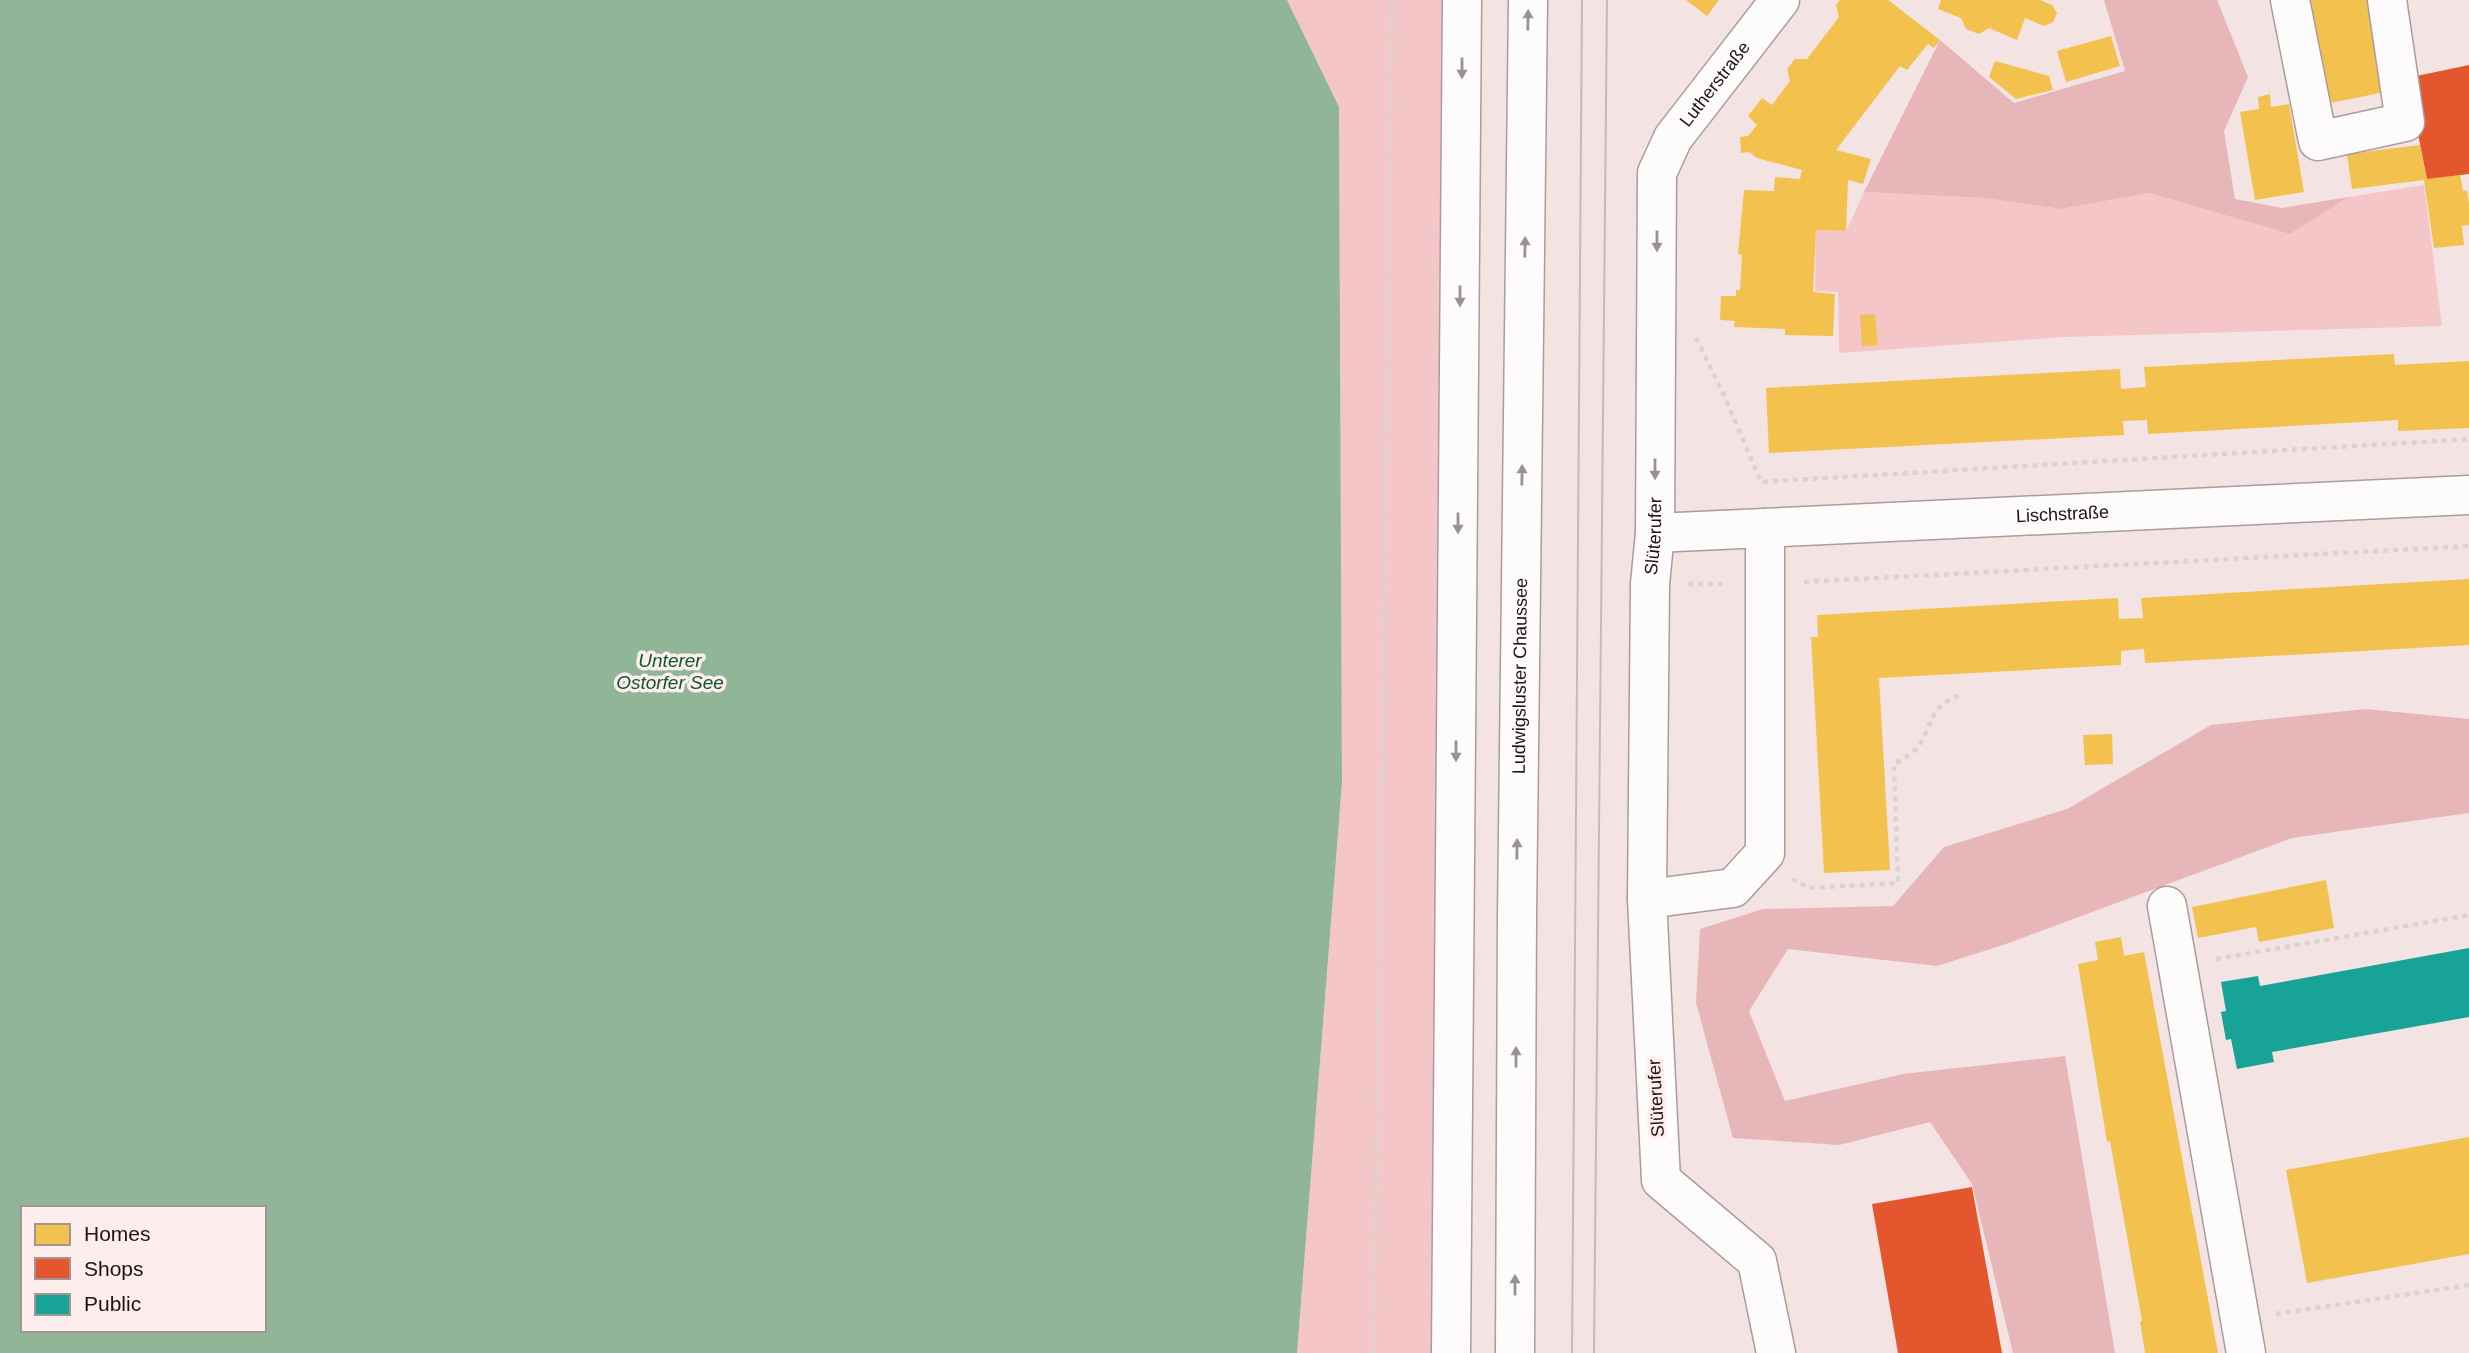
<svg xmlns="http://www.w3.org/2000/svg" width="2469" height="1353" font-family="Helvetica,sans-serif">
<rect width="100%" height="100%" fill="#f4e3e3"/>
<g fill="#f4c6c7">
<path d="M1287,0H1462L1451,1353H1297L1342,783L1339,108Z"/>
<path d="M2424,185L2442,326L2064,337L1839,353L1838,292L1815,291L1816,230L1846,231L1864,192L1984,198L2061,209L2149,193L2290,234L2349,197Z"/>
</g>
<g fill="#e7b6b8">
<path d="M2104,0H2217L2248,77L2224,131L2235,199L2282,208L2349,197L2290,234L2149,193L2061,209L1984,198L1864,192L1940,40L2014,103L2125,71Z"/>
<path d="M2365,709L2469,719V813L2292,838L2003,945L1937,966L1788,949L1749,1011L1785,1101L1903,1074L2065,1056L2115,1353H2013L1972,1184L1930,1122L1839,1145L1733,1138L1696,1003L1700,929L1763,909L1893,906L1944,847L2067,809L2211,725Z"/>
</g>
<path fill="#90b697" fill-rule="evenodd" d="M0,0H1287L1339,107L1342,783L1297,1353H0ZM23,1208H264V1330H23Z"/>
<g fill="#f2c14e">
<path d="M1686,0H1719L1707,16Z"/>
<path d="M1840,0H1888L1940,40L1934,48L1928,44L1907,70L1900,66L1836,150L1871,159L1863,184L1848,180L1846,231L1816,230L1813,292L1835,294L1833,336L1785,335V329L1734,327L1735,321L1720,320L1721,296H1736V290H1740L1742,255L1738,254L1744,190L1774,191L1775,177L1800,179L1802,170L1757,158L1749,152L1741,153L1740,137L1748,136L1757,125L1748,116L1762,98L1772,105L1790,81L1787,69L1795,59H1807L1839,17L1836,5Z"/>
<path d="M1941,0H2040L2052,5L2057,13L2053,22L2044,26L2025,18L2017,40L1989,28L1979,34L1966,29L1961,18L1938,9Z"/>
<path d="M2298,0H2375L2377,18L2369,20L2384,92L2326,104Z"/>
<path d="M2111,36L2120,66L2066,82L2057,51Z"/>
<path d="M1995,61L2049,76L2053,90L2016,99L1989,77Z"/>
<path d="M2270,94L2271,107L2289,104L2304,192L2255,200L2240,112L2259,109L2258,97Z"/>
<path d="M2420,145L2427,179L2460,175L2463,191L2467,190L2469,204V225L2462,226L2464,245L2434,248L2424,180L2352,189L2347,154Z"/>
<path d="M1875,314L1878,345L1862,346L1860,315Z"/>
<path d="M2394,354L2395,365L2469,361V428L2398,431V420L2148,434L2147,420L2123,421L2124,435L1769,453L1766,388L2120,369L2121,389L2146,387L2144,367Z"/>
<path d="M2469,579V645L2145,663L2144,649L2121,651V665L1879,678L1890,870L1824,873L1811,637H1818L1817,615L2118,598L2119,619L2143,618L2141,598Z"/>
<path d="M2112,734L2113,764L2085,765L2083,735Z"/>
<path d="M2326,880L2334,928L2259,942L2256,927L2198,938L2192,907Z"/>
<path d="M2121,937L2124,956L2144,952L2218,1353H2145L2140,1322L2142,1321L2110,1141L2107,1142L2078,964L2098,960L2095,942Z"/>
<path d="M2469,1137V1254L2307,1283L2286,1170Z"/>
</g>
<g fill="#e4572e">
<path d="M2469,65V174L2427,179L2407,78Z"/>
<path d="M1972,1187L2002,1353H1898L1872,1204Z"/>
</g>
<path fill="#17a398" d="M2469,948V1017L2272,1052L2274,1062L2237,1069L2231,1039L2226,1040L2221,1012L2226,1011L2221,982L2258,976L2260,986Z"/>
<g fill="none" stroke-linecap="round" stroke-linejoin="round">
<defs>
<g id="minor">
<path d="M2290,0L2318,141L2405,122L2387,0"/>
<path id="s1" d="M1655,533L2469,495"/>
<path d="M1647,899L1733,888L1765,853V528"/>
<path d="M2167,906L2246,1353"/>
<path d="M1451,1353L1462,0"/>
<path id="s2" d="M1515,1353L1517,917L1528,0"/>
<path id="s3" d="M1776,1353L1757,1261L1661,1180L1647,899L1650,584L1655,533L1657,173L1673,138L1780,0"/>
</g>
</defs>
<use href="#minor" stroke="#aa9c9c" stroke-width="41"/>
<g stroke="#d9d4d4" stroke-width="4.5" stroke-dasharray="5 5" stroke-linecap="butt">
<path d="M1696,338L1723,393L1761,482L2469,439"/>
<path d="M1804,582L2469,546"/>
<path d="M1688,584H1728"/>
<path d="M1792,879L1809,888L1898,883L1894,764C1901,760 1912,754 1917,748C1935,723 1927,707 1962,694"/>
<path d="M2216,959L2469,915"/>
<path d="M2276,1314L2469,1285"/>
<path d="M1374,1353L1392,0"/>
</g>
<use href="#minor" stroke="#fdfbfb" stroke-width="38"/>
<g stroke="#c0bcbc" stroke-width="2">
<path d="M1572,1353L1582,0"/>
<path d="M1594,1353L1607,0"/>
</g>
</g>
<defs><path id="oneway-solid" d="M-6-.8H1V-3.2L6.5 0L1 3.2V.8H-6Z" transform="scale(1.75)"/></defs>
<g fill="#999292">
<use href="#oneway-solid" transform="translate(1528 20) rotate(-89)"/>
<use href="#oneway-solid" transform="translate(1462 68) rotate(90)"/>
<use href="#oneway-solid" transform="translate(1657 241) rotate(90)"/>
<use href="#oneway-solid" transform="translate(1525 247) rotate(-89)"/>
<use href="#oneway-solid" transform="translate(1460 296) rotate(90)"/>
<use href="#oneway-solid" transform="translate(1655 469) rotate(90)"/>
<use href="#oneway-solid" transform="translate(1522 475) rotate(-89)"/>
<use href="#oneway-solid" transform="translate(1458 523) rotate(90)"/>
<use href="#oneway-solid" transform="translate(1456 751) rotate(90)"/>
<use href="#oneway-solid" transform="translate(1517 849) rotate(-89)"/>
<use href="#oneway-solid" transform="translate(1516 1057) rotate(-90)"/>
<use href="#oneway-solid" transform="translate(1515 1285) rotate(-90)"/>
</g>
<g text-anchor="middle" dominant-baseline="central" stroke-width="7" stroke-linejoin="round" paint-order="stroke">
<g font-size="18" fill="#1f1212" stroke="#fdeded">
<text stroke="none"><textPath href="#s3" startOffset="1334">Lutherstraße</textPath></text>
<text stroke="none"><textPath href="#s1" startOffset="408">Lischstraße</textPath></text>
<text stroke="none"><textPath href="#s3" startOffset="864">Slüterufer</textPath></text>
<text stroke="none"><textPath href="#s2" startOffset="677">Ludwigsluster Chaussee</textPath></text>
<text transform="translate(1656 1098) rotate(-93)">Slüterufer</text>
</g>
<g font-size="19" font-style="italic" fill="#0f572c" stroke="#fdeded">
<text x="670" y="660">Unterer<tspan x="670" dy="22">Ostorfer See</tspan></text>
</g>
</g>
<rect x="21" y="1206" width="245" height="126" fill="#fdeded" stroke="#a49595" stroke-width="2"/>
<rect x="35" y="1224" width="35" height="21" fill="#f2c14e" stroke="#a49595" stroke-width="2"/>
<text x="84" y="1241" font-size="21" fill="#1f1212">Homes</text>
<rect x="35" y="1258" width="35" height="21" fill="#e4572e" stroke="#a49595" stroke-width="2"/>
<text x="84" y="1276" font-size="21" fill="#1f1212">Shops</text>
<rect x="35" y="1294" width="35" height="21" fill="#17a398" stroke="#a49595" stroke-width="2"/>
<text x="84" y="1311" font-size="21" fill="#1f1212">Public</text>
</svg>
